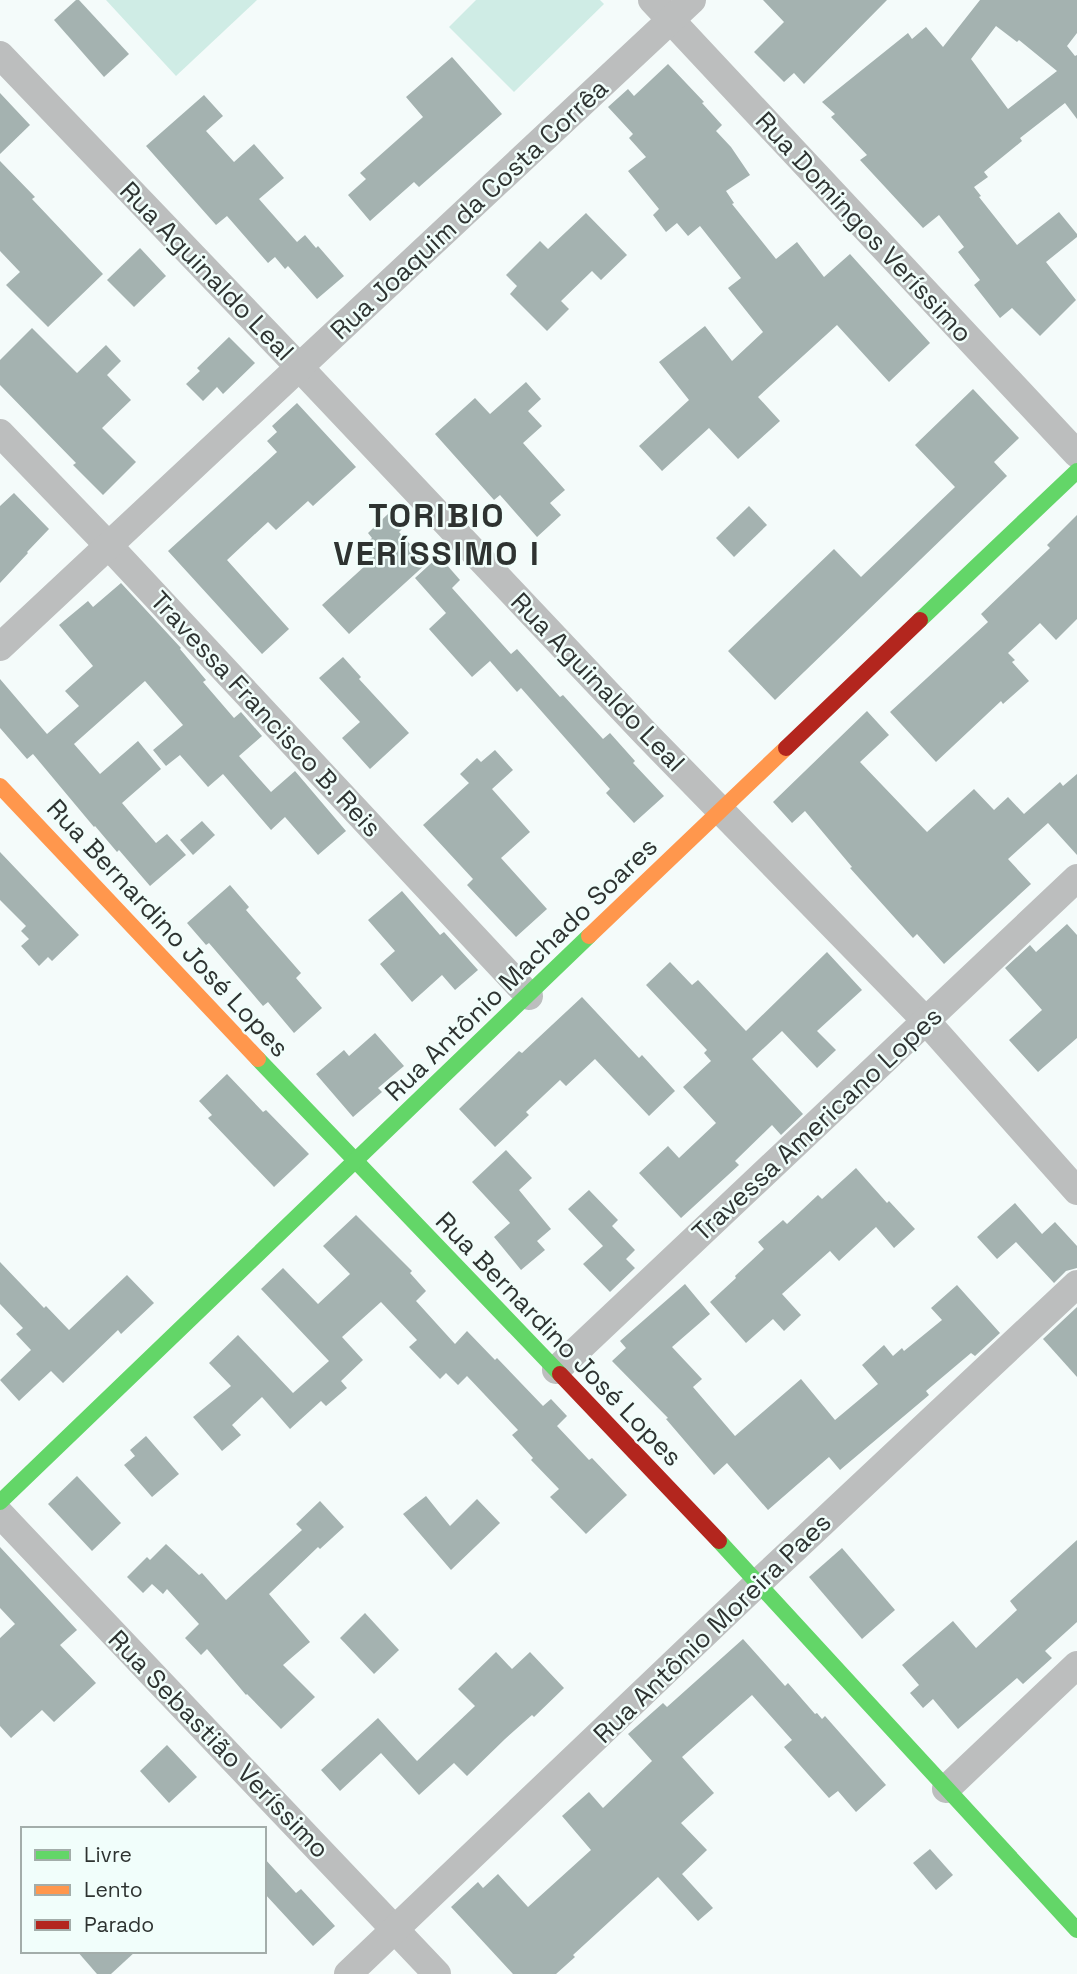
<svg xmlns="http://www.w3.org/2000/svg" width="1077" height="1974" font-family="'Space Grotesk',sans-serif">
<rect width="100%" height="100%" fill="#f4fbfa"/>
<g fill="#cfece5">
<path d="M106,0H257L176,76Z"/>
<path d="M476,0H600L604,4L514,92L449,27Z"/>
</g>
<g fill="#a4b2b0" fill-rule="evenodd">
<path d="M76,0H79L129,54L104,77L54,20Z"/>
<path d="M763,0H887L804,84L794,73L784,82L754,52L784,22Z"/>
<path d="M980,0H1077V33L1067,46L1075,56L1077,55V119L1065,103L1020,138L1022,141L984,172L988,177L974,187L981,196L979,197L1017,245L1059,212L1077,234V237L1046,262L1076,300L1040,336L1012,308L1000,318L974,285L980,280L958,252L964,247L939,215L923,228L860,160L867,155L831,117L835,114L822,102L908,33L912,39L926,27L943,47ZM996,26L1017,42L1019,40L1057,71L1008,109L971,59Z"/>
<path d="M452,57L502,114L419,187L414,182L370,221L348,195L366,179L360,173L423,117L406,97Z"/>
<path d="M668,64L704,102L702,103L722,125L716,131L731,147L750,175L726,191L734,203L732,204L776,259L797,242L824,277L850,254L930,343L889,382L837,325L758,397L780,421L738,459L709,428L662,471L639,446L689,400L659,362L705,326L732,361L763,332L728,288L741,278L700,226L688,236L677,223L666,232L653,215L659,209L628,171L646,157L629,138L633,134L608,107L628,89L634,96Z"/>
<path d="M0,93L30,125L0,154Z"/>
<path d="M204,95L223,116L206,131L234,162L254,144L284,178L259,199L297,242L305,235L316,248L318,246L344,276L317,299L288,266L285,269L275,257L268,263L227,216L216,225L146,146Z"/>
<path d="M0,161L35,197L32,199L103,274L48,327L6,285L20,272L0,251Z"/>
<path d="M586,213L627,255L601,280L592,271L561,301L569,309L547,331L510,294L517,286L506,275L540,241L548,249Z"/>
<path d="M140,248L166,276L134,307L107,280Z"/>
<path d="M32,328L77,373L106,345L121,361L107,375L131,400L102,428L136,462L103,495L73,465L76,463L0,385V360Z"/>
<path d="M229,337L255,363L223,394L217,387L203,401L186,384L200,371L197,368Z"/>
<path d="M526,382L541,399L528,411L542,426L523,443L565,490L550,503L561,515L537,537L500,495L494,500L435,434L475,398L490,414Z"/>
<path d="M973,389L1019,438L994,462L1007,476L775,700L728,651L834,549L861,577L955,487L915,445Z"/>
<path d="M297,403L356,467L313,506L308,501L276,530L268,522L227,560L289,629L262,654L168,551L277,452L267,441L277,432L272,426Z"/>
<path d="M14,493L49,529L27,552L28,553L0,583V506Z"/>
<path d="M749,506L767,525L734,557L716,538Z"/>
<path d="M388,514L402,529L399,532L427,563L349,634L322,605L366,565L364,563L374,553L366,544L372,538L368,533Z"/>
<path d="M1077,515V619L1056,640L1040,623L1008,653L1015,660L1012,662L1029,681L1003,704L1001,701L936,762L890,712L988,622L981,614L1050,548L1047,545Z"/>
<path d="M439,556L460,580L452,588L511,654L517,649L560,697L563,695L603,739L610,733L635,761L633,763L664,796L634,823L606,793L610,789L521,688L517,692L490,661L472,677L429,629L446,613L415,578Z"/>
<path d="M121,583L181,648L180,649L206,680L203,682L234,718L241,712L262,736L239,756L271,792L295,771L346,831L318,855L285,817L271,830L223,774L208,787L180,755L166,766L153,750L183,725L145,681L74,744L100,774L138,741L161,769L122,803L156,843L167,834L186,855L150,886L119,850L117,852L95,826L94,827L33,754L27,759L0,728V679L47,734L79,706L65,691L93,666L59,625L88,601L93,607Z"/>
<path d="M343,657L361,677L359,679L409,733L370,769L342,738L360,722L319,678Z"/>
<path d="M867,711L889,735L860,762L927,832L974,789L994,810L1008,797L1024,814L1060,782L1063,786L1077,774V855L1048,823L1008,859L1031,884L944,964L917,934L913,938L850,868L852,867L805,811L792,823L773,802Z"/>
<path d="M495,750L513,770L492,789L530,832L501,858L547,909L516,937L467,885L473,879L423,825L469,783L460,774L477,758L481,762Z"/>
<path d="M202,821L215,835L193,855L180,840Z"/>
<path d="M0,852L79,935L52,961L48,957L39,966L21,946L29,939L21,931L26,926L0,900Z"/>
<path d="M230,885L249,907L246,910L301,973L296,978L322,1008L294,1033L268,1002L263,1006L209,943L206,945L187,923Z"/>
<path d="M402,891L440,935L444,932L478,970L455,990L442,975L412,1002L380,964L395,951L368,920Z"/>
<path d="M1067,924L1077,935V1038L1038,1072L1009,1040L1042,1010L1005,968L1030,945L1036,952Z"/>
<path d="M827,952L862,990L817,1031L836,1050L817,1068L782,1031L752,1059L803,1114L781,1135L772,1125L735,1161L739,1165L681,1218L639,1173L668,1146L679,1158L716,1123L683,1087L711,1061L704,1053L707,1050L646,985L670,962L692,985L698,980L746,1031Z"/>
<path d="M582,997L639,1058L642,1055L675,1091L649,1116L595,1059L566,1086L560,1080L526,1112L529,1115L495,1147L459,1109L519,1051L522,1053Z"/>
<path d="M375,1033L404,1066L378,1088L382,1092L353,1117L316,1074L344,1050L349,1056Z"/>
<path d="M227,1074L263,1112L266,1110L309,1154L274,1187L208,1118L212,1115L199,1101Z"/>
<path d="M506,1150L532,1178L519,1190L551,1229L537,1241L545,1250L521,1270L494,1237L510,1223L472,1182Z"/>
<path d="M856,1168L887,1203L889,1201L915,1229L894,1248L876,1227L839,1261L830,1251L782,1294L801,1315L784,1331L773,1319L746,1343L710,1302L736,1278L735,1276L764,1249L758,1242L783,1220L787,1224L818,1195L822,1199Z"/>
<path d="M589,1190L618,1220L612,1226L635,1250L626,1259L635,1268L610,1292L583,1264L603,1246L568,1209Z"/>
<path d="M1015,1203L1042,1234L1055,1222L1077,1246V1268L1066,1271L1054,1283L1016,1242L997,1259L977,1237Z"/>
<path d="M356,1215L412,1271L410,1273L426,1291L416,1301L455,1344L467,1331L495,1360L497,1358L543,1406L551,1399L567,1416L557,1426L589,1460L592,1458L627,1495L586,1534L550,1497L559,1489L531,1460L533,1458L512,1435L518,1430L467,1376L458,1385L446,1373L440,1379L409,1347L417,1340L381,1302L342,1337L363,1360L341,1381L347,1388L326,1406L321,1401L290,1429L262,1397L232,1425L241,1435L222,1451L193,1417L231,1386L209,1363L238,1335L293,1393L329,1361L261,1289L283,1268L318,1304L350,1274L323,1246Z"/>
<path d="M0,1262L44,1308L46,1306L69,1330L127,1275L154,1303L121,1334L118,1330L63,1383L51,1371L19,1401L0,1380L31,1350L16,1334L23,1328L0,1304Z"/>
<path d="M685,1284L710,1314L672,1347L702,1379L693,1387L735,1436L801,1379L835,1420L878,1384L862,1365L884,1345L893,1356L902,1348L904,1351L942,1320L931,1308L957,1285L1000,1333L975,1356L971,1353L926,1391L929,1395L840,1470L829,1457L768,1510L727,1463L714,1475L666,1419L668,1418L612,1361L626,1348L620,1341Z"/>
<path d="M1077,1307V1377L1043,1339Z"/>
<path d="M146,1436L179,1474L152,1497L124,1465L135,1456L130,1450Z"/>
<path d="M77,1476L121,1523L92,1551L48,1504Z"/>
<path d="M426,1496L450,1526L477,1499L500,1523L451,1570L403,1514Z"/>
<path d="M320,1501L344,1527L320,1549L318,1547L269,1594L310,1642L283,1665L315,1697L281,1729L247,1694L246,1695L207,1649L201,1655L185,1638L199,1624L167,1589L163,1594L152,1584L143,1593L127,1577L147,1557L150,1560L166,1544L199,1575L202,1573L226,1600L302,1530L296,1524Z"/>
<path d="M1077,1540V1622L1045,1651L1052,1658L1023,1684L1017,1678L958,1729L933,1699L923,1708L910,1693L919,1685L902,1665L953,1621L976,1648L1017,1610L1010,1601Z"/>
<path d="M0,1547L77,1630L60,1645L96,1683L54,1722L42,1710L11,1738L0,1726V1638L15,1624L0,1608Z"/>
<path d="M842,1548L895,1610L862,1639L809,1577Z"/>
<path d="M365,1613L399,1650L374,1674L340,1638Z"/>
<path d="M743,1639L785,1686L788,1683L815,1714L817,1713L822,1719L825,1716L886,1785L856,1812L838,1791L829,1798L784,1747L792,1740L752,1695L682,1757L714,1793L681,1823L707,1850L682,1874L713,1908L698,1921L658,1877L573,1955L575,1957L556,1974H513L451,1907L478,1882L483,1888L498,1874L528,1907L591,1850L562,1816L589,1792L603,1808L652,1761L628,1734L663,1703L667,1707Z"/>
<path d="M496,1652L512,1669L530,1652L564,1688L534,1717L532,1715L505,1739L467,1776L454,1763L419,1795L381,1753L340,1791L321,1770L378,1718L417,1761L475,1706L458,1689Z"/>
<path d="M167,1745L197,1777L169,1803L140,1771Z"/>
<path d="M930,1849L953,1875L936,1890L913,1863Z"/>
<path d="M264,1858L296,1893L301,1889L335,1926L313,1946L264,1893Z"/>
<path d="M77,1951H136L111,1974H97Z"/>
</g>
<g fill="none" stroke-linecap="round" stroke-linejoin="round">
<g stroke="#bcbebe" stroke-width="28">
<path d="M652,0L1077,454"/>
<path d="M0,55L300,368L645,733L926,1021L1077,1191"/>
<path d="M0,433L108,545L529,996"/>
<path d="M0,647L692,0"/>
<path d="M556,1370L1077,878"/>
<path d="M0,1514L437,1974"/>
<path d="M946,1789L1077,1665"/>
<path d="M348,1974L758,1583L1077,1284"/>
</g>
<g stroke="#63d668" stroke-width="16">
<path d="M920,620L1077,471"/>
<path d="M258,1059L560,1374"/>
<path d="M0,1502L589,936"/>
<path d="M719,1541L1077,1930"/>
</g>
<g stroke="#ff974d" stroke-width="16">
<path d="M0,786L258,1059"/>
<path d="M589,936L786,748"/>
</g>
<g stroke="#b3261e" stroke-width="16">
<path d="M786,748L920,620"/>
<path d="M560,1374L719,1541"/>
</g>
</g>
<g text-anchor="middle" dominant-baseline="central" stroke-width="5" stroke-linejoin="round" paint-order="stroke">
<g font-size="26" fill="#2e3331" stroke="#f1fefb">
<text transform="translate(469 209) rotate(-43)">Rua Joaquim da Costa Corrêa</text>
<text transform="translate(864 227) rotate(47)">Rua Domingos Veríssimo</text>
<text transform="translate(207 271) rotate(46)">Rua Aguinaldo Leal</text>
<text transform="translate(598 682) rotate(46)">Rua Aguinaldo Leal</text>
<text transform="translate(266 714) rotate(47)">Travessa Francisco B. Reis</text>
<text transform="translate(168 928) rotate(47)">Rua Bernardino José Lopes</text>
<text transform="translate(521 969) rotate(-44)">Rua Antônio Machado Soares</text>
<text transform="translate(817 1124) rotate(-43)">Travessa Americano Lopes</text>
<text transform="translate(559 1339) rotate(46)">Rua Bernardino José Lopes</text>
<text transform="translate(712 1628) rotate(-44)">Rua Antônio Moreira Paes</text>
<text transform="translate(219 1744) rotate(46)">Rua Sebastião Veríssimo</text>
</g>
<g font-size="33" font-weight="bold" letter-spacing="2" fill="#2e3331" stroke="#f1fefb">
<text x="437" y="516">TORIBIO<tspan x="437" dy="38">VERÍSSIMO I</tspan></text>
</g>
</g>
<rect x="21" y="1827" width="245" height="126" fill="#f1fefb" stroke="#a3adaa" stroke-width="2"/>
<rect x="35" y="1850" width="35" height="10" fill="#63d668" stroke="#a3adaa" stroke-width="2"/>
<text x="84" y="1862" font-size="21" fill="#2e3331">Livre</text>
<rect x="35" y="1885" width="35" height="10" fill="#ff974d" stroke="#a3adaa" stroke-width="2"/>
<text x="84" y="1897" font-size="21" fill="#2e3331">Lento</text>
<rect x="35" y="1920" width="35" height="10" fill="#b3261e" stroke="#a3adaa" stroke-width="2"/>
<text x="84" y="1932" font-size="21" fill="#2e3331">Parado</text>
</svg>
